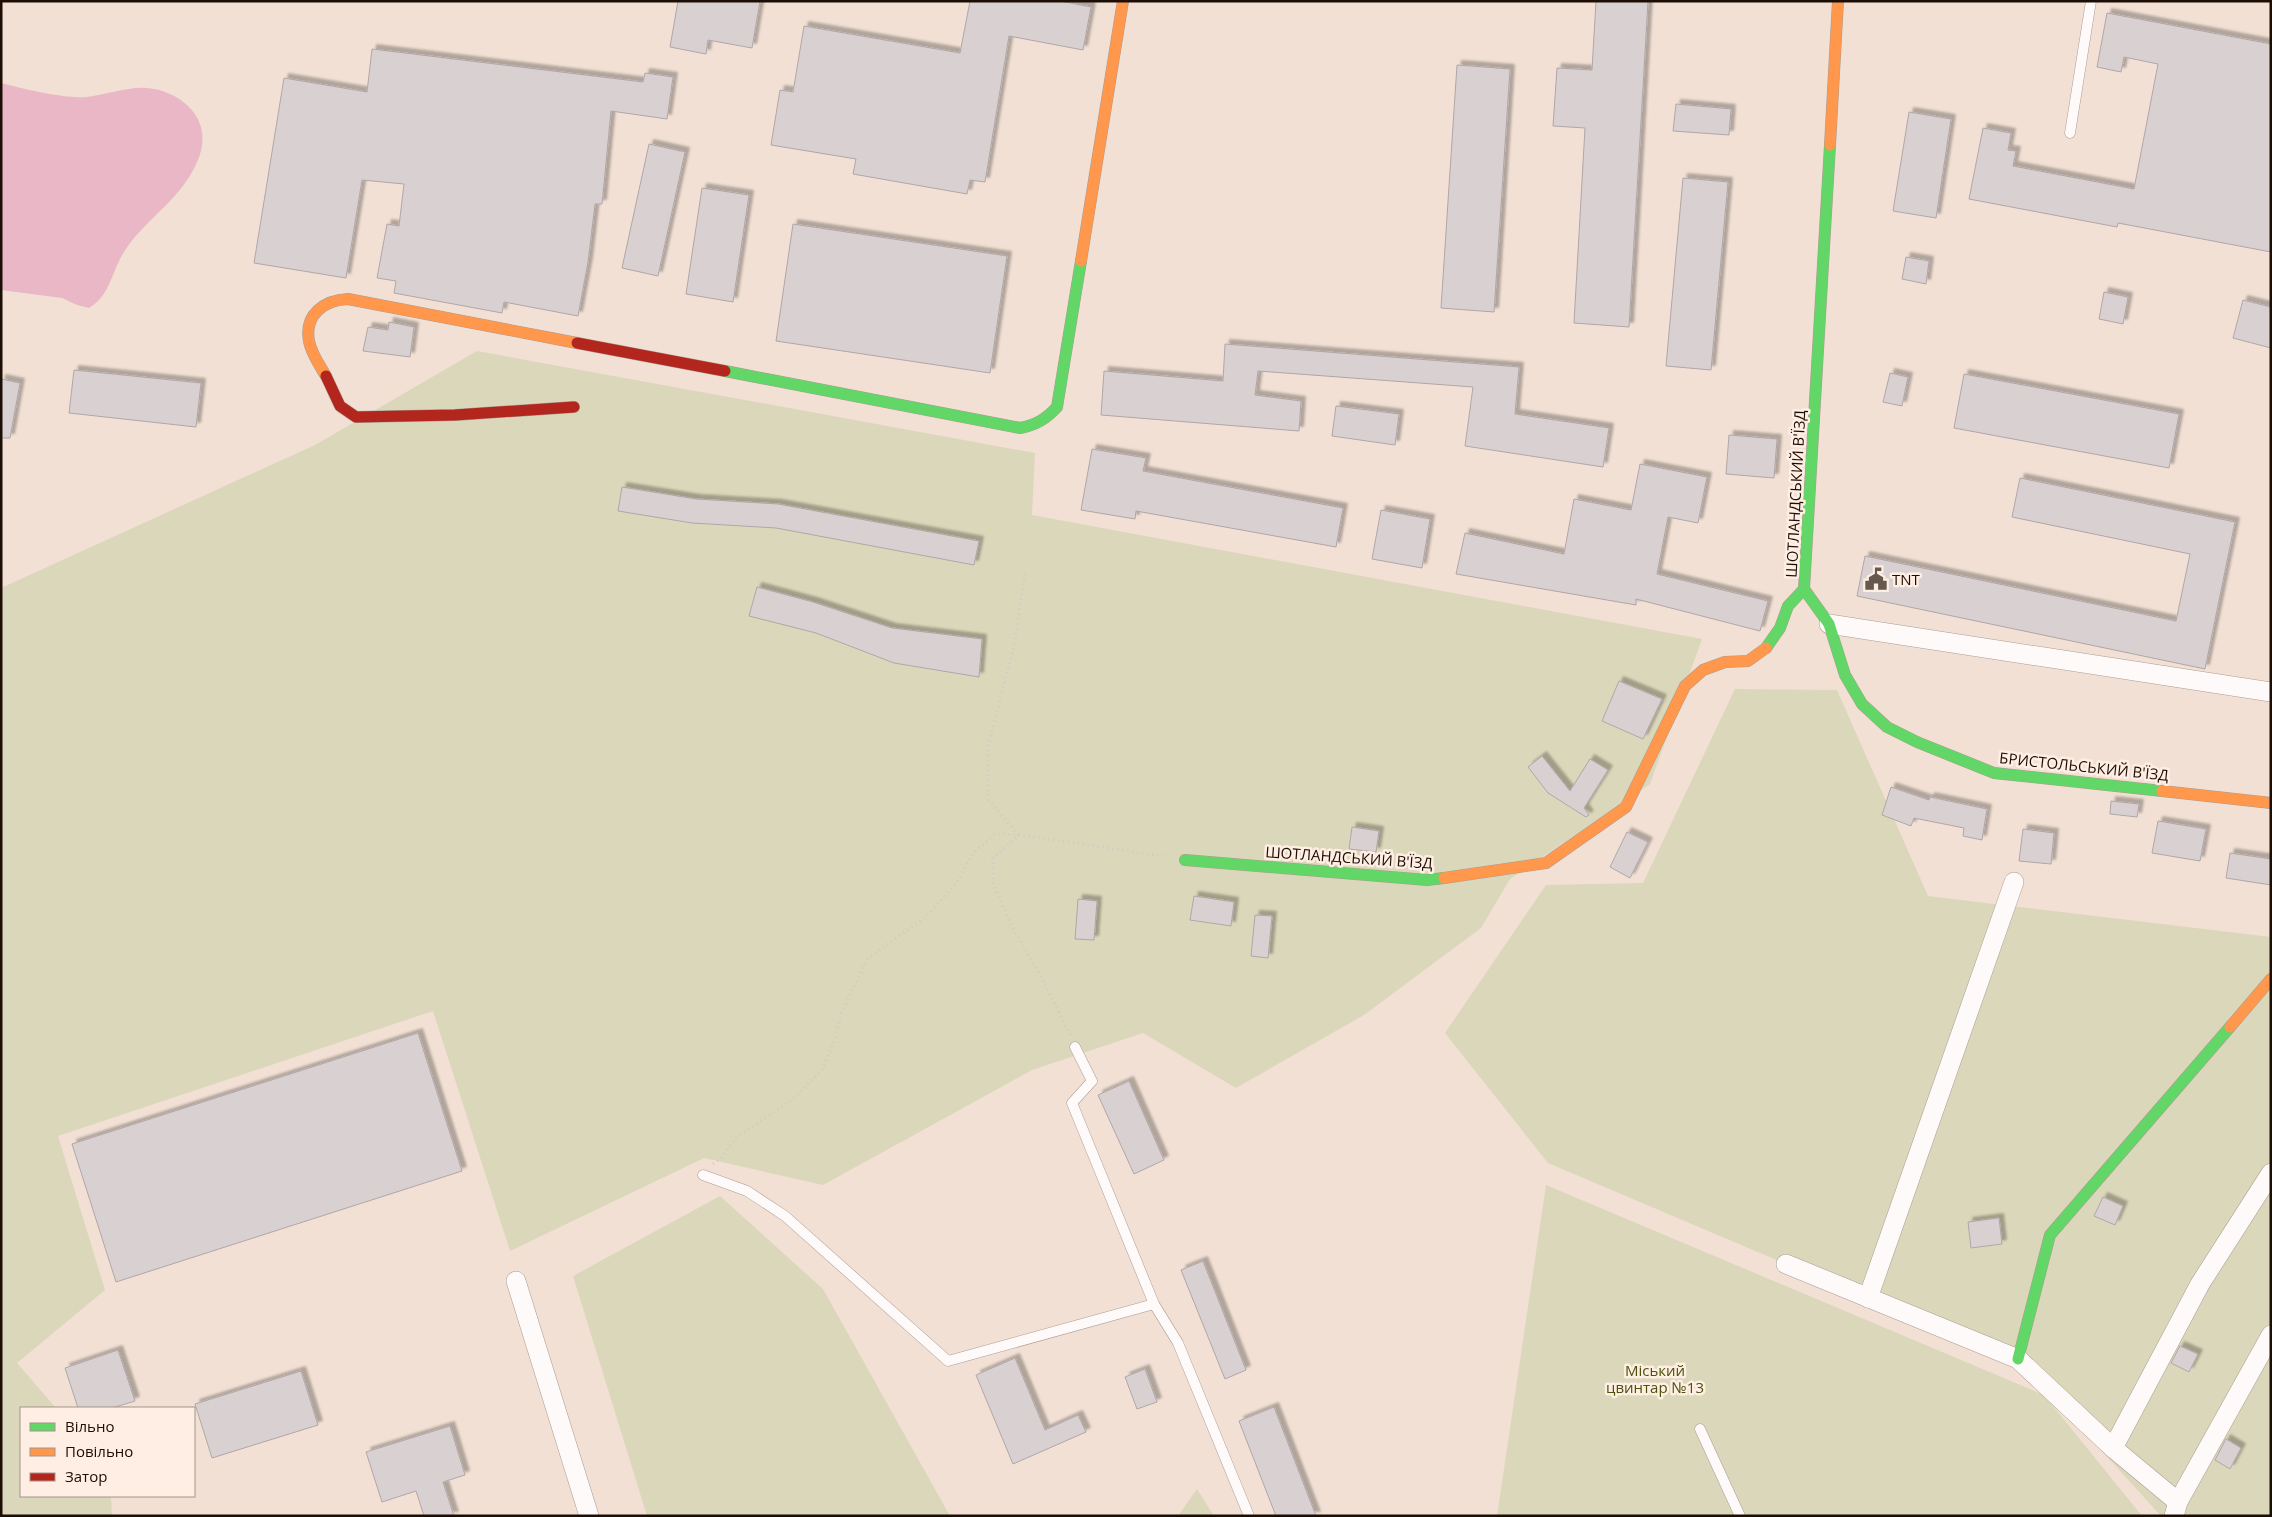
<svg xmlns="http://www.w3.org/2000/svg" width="2272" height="1517" font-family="'Open Sans',sans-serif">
<defs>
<filter id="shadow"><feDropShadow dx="4.5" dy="-4.5" stdDeviation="1" flood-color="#0004"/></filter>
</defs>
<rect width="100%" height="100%" fill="#f2e0d4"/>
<g fill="#dbd7ba">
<path d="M477,351L1035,453L1032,515L1702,639L1650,784L1510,879L1481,928L1364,1015L1236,1088L1143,1033L1032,1070L823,1185L704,1158L510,1251L433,1011L58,1136L105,1290L17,1363L56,1408H21V1496H111L112,1516H1V588L315,445Z"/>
<path d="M1735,689L1837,690L1928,896L2271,937V1516H2161L2018,1359L1786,1264L1548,1163L1445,1033L1546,885L1643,883Z"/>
<path d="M1546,1185L2044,1395L2142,1516H1497Z"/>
<path d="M720,1196L823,1289L950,1516H647L573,1276Z"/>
<path d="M1197,1489L1214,1516H1178Z"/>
</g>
<path fill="#e9b7c5" d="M1,83C24,89 65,99 87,97C105,95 130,86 147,88C162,89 178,96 188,106C223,140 187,186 159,212C147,224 133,237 124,252C111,272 111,295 89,308L77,305L62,298L1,290Z"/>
<g fill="#d9d0d2" stroke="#b0a6a8" filter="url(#shadow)">
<path d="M678,1H760L752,48L708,40L706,54L670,47Z"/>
<path d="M970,1H1060L1091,7L1083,50L1009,36L985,182L970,180L967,194L853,174L856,159L771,145L780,90L793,92L804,26L960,53Z"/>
<path d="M1596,1H1648L1629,327L1574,323L1585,128L1553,126L1557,68L1592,70Z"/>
<path d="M2107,13L2271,44V252L2118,223L2117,227L1969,199L1983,128L2011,133L2008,150L2016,151L2013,166L2134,189L2158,64L2124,57L2121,72L2097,67Z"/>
<path d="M372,49L643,82L645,73L673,77L667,119L611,111L602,204H595L588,262L578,316L504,302L502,313L394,293L396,281L377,278L387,224L399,226L404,184L362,180L346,278L254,263L284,78L367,92Z"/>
<path d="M1457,65L1510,69L1494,312L1441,308Z"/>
<path d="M1676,104L1731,109L1729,135L1673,131Z"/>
<path d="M1909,112L1951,119L1936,218L1893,211Z"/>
<path d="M649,144L685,152L658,276L622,268Z"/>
<path d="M1683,178L1728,182L1711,370L1666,366Z"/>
<path d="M702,188L749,195L733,302L686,294Z"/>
<path d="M793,224L1007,256L990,373L776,341Z"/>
<path d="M1906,257L1929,261L1926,284L1902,279Z"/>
<path d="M2104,292L2128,297L2123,324L2099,319Z"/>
<path d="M2243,300L2271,307V348L2233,338Z"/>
<path d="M389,322L414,327L410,357L363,351L368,327L388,330Z"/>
<path d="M1225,344L1519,367L1515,414L1609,428L1603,467L1465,446L1473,387L1258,371L1255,395L1301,401L1299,431L1101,415L1104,371L1223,381Z"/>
<path d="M74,370L201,383L196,427L69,413Z"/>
<path d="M1890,373L1908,377L1902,406L1883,402Z"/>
<path d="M1964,374L2179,414L2169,468L1954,428Z"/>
<path d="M1,379L20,383L10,438H1Z"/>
<path d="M1336,406L1399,414L1395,445L1332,436Z"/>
<path d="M1729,435L1777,439L1774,478L1726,474Z"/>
<path d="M1092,449L1146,458L1143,471L1343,508L1336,547L1136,511L1135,519L1081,510Z"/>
<path d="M1640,464L1707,477L1698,523L1668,517L1657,574L1768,601L1760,631L1636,599V605L1456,574L1465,533L1564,554L1574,499L1631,510Z"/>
<path d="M2020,478L2235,522L2205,669L1857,596L1865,556L2176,621L2190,554L2012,517Z"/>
<path d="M622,487L696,499L778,504L979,541L974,565L776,528L692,523L618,511Z"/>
<path d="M1381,510L1430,519L1422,568L1372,559Z"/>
<path d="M757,587L813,602L892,628L982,639L979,677L894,663L816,633L749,616Z"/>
<path d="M1619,681L1662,699L1643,739L1602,721Z"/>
<path d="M1542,756L1570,791L1590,759L1608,770L1584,808L1589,815L1586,817L1548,793L1528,767Z"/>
<path d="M1891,787L1929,800L1930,797L1987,809L1982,840L1963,836L1964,828L1914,818L1911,826L1882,815Z"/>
<path d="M2111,801L2139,804L2137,817L2110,814Z"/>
<path d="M2158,821L2206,829L2200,861L2152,853Z"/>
<path d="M1352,827L1379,831L1376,852L1349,849Z"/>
<path d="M2023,829L2054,833L2051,864L2019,861Z"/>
<path d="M1627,832L1648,842L1630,878L1610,867Z"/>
<path d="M2230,853L2271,859V885L2226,878Z"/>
<path d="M1194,896L1234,902L1231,926L1190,920Z"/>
<path d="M1078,899L1097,901L1094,940L1075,939Z"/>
<path d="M1255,915L1272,916L1268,958L1251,956Z"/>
<path d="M418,1033L462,1171L116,1282L72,1144Z"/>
<path d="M1129,1081L1164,1160L1134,1174L1098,1095Z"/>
<path d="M2103,1197L2123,1206L2115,1225L2094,1216Z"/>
<path d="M1999,1218L2002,1244L1971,1248L1968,1222Z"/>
<path d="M1203,1261L1246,1370L1225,1379L1181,1270Z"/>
<path d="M2180,1346L2198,1354L2189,1372L2171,1363Z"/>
<path d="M118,1350L135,1401L112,1408H78L65,1368Z"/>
<path d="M1015,1358L1045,1430L1078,1415L1086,1432L1013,1464L976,1375Z"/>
<path d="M1145,1369L1157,1402L1137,1409L1125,1377Z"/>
<path d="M301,1371L318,1425L212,1458L195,1404Z"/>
<path d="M1274,1407L1316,1516H1276L1239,1421Z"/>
<path d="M450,1426L465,1475L443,1482L454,1516H424L416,1491L382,1502L366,1452Z"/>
<path d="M2226,1439L2241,1448L2230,1469L2215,1460Z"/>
</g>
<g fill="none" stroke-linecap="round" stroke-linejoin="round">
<defs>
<g id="lane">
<path d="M2070,133L2091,1"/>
<path d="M1075,1047L1092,1081L1072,1103L1154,1304L1178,1343L1249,1516"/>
<path d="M703,1175L747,1191L785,1216L948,1361L1154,1304"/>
<path d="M1700,1429L1740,1516"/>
</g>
<g id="street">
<path d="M1829,624L2271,692"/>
<path d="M1786,1264L2018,1359L2113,1448L2178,1502"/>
<path d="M516,1281L589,1516"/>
<path d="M1868,1298L2014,882"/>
<path d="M2113,1448L2200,1284L2271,1173"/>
<path d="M2174,1516L2178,1502L2271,1335"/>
</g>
<g id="fast">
<path d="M725,371L1020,428C1036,425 1046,419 1057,407L1081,261"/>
<path d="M1804,589L1829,624L1845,675L1862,704L1887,727L1917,742L1994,773L2162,791"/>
<path d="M1766,648L1780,628L1788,606L1804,589L1830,145"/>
<path d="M1185,860L1427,880L1444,878"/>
<path d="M2018,1359L2050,1235L2230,1027"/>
</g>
<g id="slow">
<path d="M1830,145L1838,1"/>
<path d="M1081,261L1123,1"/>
<path d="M326,376C320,366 311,353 309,341C304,314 325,300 348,299L577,343"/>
<path d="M2162,791L2271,803"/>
<path d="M1444,878L1546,863L1626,807L1685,686L1703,670L1725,662L1748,661L1766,648"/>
<path d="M2230,1027L2271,979"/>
</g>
<g id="jam">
<path d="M577,343L725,371"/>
<path d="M326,376L340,406L356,417L455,415L574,407"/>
</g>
</defs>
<use href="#lane" stroke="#ac9c93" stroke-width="11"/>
<use href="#street" stroke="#ac9c93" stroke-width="20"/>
<use href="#fast" stroke="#ac9c93" stroke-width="12"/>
<use href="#slow" stroke="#ac9c93" stroke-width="12"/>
<use href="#jam" stroke="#ac9c93" stroke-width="12"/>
<g stroke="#d0cac6" stroke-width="3" stroke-dasharray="1 4" stroke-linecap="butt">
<path d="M1018,835L988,799V746L1014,646L1025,573"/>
<path d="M1070,1035L1043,980L1011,925L993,884V858L1019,835L1164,856"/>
<path d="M713,1164L721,1158L737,1137L793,1099L822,1070L834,1041L841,1014L868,958L926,917L957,882L973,853L995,834L1019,835"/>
</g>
<use href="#lane" stroke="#fdfaf9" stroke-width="10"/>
<use href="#street" stroke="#fdfaf9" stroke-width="19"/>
<use href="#fast" stroke="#63d668" stroke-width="11"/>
<use href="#slow" stroke="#ff974d" stroke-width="11"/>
<use href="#jam" stroke="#b3261e" stroke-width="11"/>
</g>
<defs>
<symbol id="civic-bare" viewBox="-9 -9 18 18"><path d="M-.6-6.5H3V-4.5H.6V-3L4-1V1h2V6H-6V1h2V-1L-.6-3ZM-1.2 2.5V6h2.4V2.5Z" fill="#67584d" stroke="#ffeee3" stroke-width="2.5" paint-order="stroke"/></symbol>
</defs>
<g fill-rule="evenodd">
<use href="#civic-bare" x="1860" y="563" width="32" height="32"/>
</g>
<g text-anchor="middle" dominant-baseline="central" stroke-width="5" stroke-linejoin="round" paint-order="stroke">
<g font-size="15" fill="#1c0e05" stroke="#ffeee3">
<text transform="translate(1795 494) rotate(-87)">ШОТЛАНДСЬКИЙ В'ЇЗД</text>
<text transform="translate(2084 766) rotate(6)">БРИСТОЛЬСЬКИЙ В'ЇЗД</text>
<text transform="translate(1349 857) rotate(4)">ШОТЛАНДСЬКИЙ В'ЇЗД</text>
</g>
<g font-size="15" fill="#1c0e05" stroke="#ffeee3" text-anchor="start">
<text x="1892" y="579">TNT</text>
</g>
<g font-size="15" fill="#4c520b" stroke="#ffeee3">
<text x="1655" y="1370">Міський<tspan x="1655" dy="17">цвинтар №13</tspan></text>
</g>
</g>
<rect width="2272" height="1517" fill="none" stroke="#1c0e05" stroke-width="5"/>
<rect x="20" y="1407" width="175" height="90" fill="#ffeee3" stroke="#a4948a"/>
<rect x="30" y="1423" width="25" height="8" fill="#63d668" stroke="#a4948a"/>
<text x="65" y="1432" font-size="15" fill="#1c0e05">Вільно</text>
<rect x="30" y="1448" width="25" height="8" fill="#ff974d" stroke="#a4948a"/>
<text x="65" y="1457" font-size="15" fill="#1c0e05">Повільно</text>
<rect x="30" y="1473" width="25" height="8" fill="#b3261e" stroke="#a4948a"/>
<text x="65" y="1482" font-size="15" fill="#1c0e05">Затор</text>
</svg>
